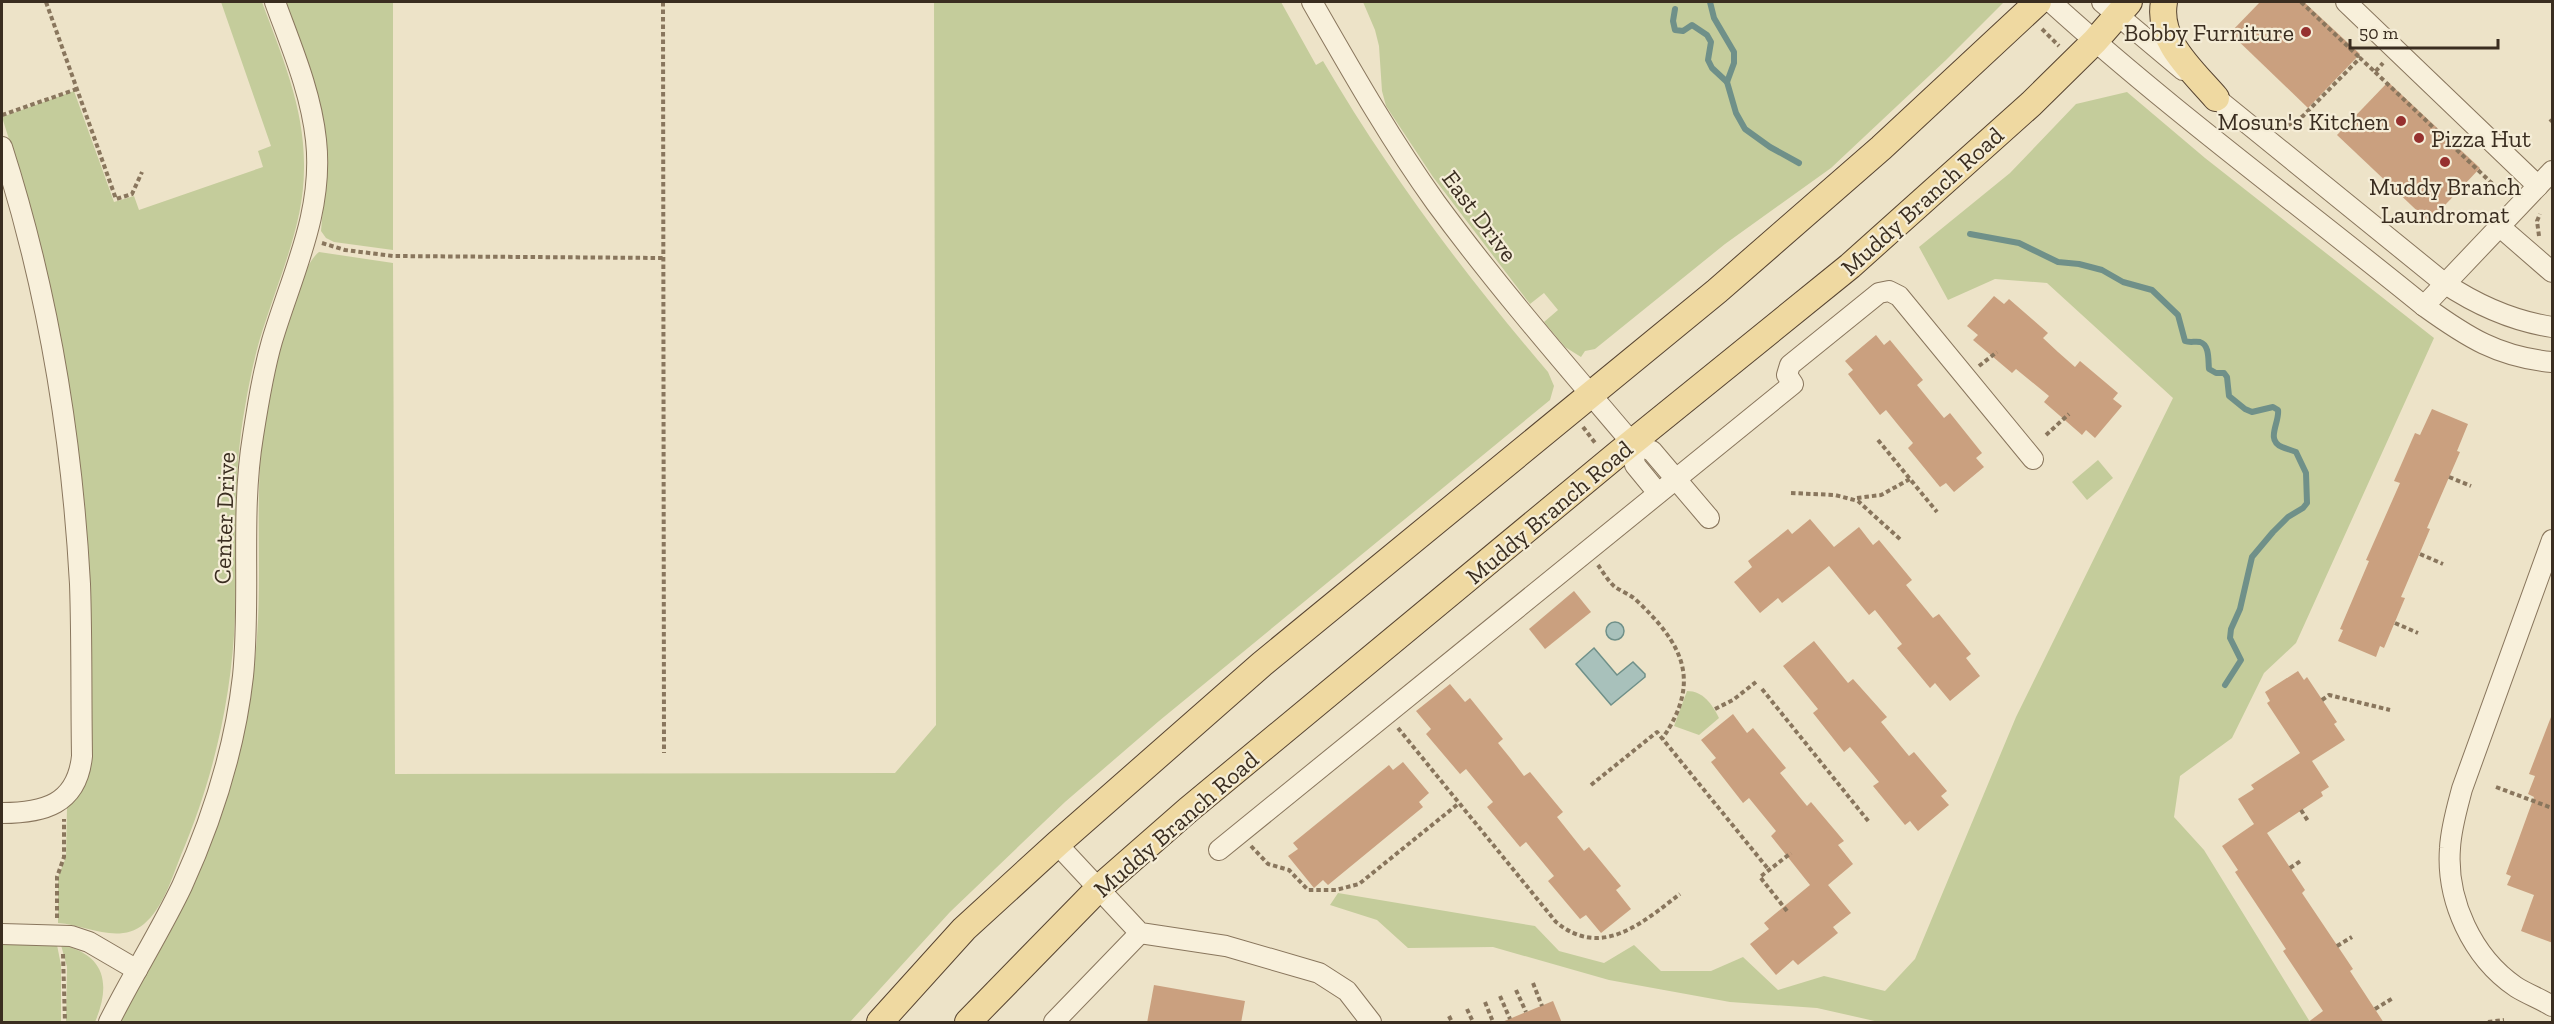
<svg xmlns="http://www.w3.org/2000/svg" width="2554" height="1024" font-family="'Zilla Slab',serif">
<rect width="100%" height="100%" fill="#ede3c8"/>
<g fill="#c4cc9b">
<path d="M221,2H262C282,56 305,109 304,168C304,222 282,270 266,320C256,348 250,378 245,407C232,477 238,546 235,616C232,698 213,780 181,855C172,878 163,908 144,924C118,945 87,925 58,923V877L66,857L67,808L85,786L92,760L89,595L23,184L2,117L74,91L114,202L134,196L139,210L263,167L258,151L271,146Z"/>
<path d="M285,2H393V250L334,242L326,238L321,231L327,160L324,120L309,67Z"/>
<path d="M934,2H1281L1316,65L1323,61C1388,172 1464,274 1548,372L1554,386L1550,400L1159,721L1065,802L950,912L850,1022H118C143,980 168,939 189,895C227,815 250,726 257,637C263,558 252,479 268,401C274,372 297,268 319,252L393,263L395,774L895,773L936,725Z"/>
<path d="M1363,2H2004L1946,60L1831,168L1725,244L1595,349L1585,351L1581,357L1565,347L1544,322L1558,310L1544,293L1530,304L1433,177L1386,106L1382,91L1379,46L1375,30Z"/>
<path d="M2127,92L2205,158L2434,338L2296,643L2264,673L2232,738L2180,776L2174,817L2204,850L2310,1022H1879L1817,1008L1730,1002L1609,980L1493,947L1408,948L1377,920L1330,905L1338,893L1535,926L1559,951L1604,963L1634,945L1661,971H1711L1743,957L1778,990L1824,976L1885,991L1915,959L2016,717L2173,398L2047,283L1995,279L1948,300L1919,247L2010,173L2076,104Z"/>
<path d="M2098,460L2113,478L2087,500L2072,482Z"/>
<path d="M1687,691C1703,691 1712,704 1719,718L1699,735L1674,726Z"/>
<path d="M2,944L57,945L61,965V1022H2Z"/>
<path d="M61,945C106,954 111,985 95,1022H66L67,967Z"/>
</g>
<g fill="#a8c1bb" stroke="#6f9089" stroke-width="1.5">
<circle cx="1615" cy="631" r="9"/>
<path d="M1594,648L1617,675L1633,662L1645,674V677L1611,705L1576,664Z"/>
</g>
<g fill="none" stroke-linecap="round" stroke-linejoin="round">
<g stroke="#6f9089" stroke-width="6">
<path d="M1710,2L1714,18L1734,52V63L1727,82L1736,113L1745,129L1770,147L1799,163"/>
<path d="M1675,9L1673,21L1675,30L1683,31L1692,25L1707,35L1711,42L1708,60L1712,68L1727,82"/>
<path d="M1970,234L2019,243L2058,262L2079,264L2102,270L2123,282L2152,290L2178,315L2185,341C2190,343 2195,341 2200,342C2210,345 2208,361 2209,369L2216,373H2224L2227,377L2229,396L2245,409L2252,412L2273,407L2278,410C2280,422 2265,440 2282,447C2287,449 2291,450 2296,452L2306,473L2307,503L2303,508L2288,517L2273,532L2252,557L2240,609L2231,629L2230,638L2241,660L2225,685"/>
</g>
</g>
<g fill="#caa07f">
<path d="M2260,2H2304L2360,54L2308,108L2230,33Z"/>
<path d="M2388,82L2480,168L2429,222L2337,135Z"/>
<path d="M1994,296L2004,304L2009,299L2048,333L2043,338L2058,352L2075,367L2080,361L2118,393L2113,399L2122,406L2095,438L2086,430L2082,435L2044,402L2049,396L2016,369L2012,373L1973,340L1978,335L1967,326Z"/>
<path d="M1876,335L1884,345L1890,340L1923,380L1917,385L1930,401L1944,418L1950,413L1982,453L1976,458L1984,467L1954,492L1946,483L1940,487L1908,448L1913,443L1899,426L1886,410L1880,415L1848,374L1853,370L1845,361Z"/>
<path d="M2432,409L2468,424L2457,451L2460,452L2427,528L2430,529L2401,597L2405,598L2384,648L2380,646L2376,657L2338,641L2343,630L2340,629L2369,561L2366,560L2400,483L2394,481L2415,433L2420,435Z"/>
<path d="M1810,519L1834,547L1859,527L1873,545L1879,540L1912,580L1906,585L1919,601L1933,618L1939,614L1971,654L1966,658L1980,676L1950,701L1935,683L1930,688L1897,648L1902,644L1875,610L1869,615L1829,566L1782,603L1778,598L1760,613L1734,582L1752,567L1748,561L1788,529L1792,534Z"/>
<path d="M1574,591L1591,612L1545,649L1529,629Z"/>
<path d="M1814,641L1848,683L1853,679L1887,717L1881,722L1909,756L1914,752L1947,791L1941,796L1949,805L1918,831L1910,821L1905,825L1873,786L1879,782L1850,747L1844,752L1813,713L1818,709L1783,666Z"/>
<path d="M2298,671L2304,680L2307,677L2337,722L2334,724L2345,740L2312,761L2329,787L2321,792L2323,796L2267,833L2305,890L2302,893L2353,969L2350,971L2384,1023H2307L2323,1011L2283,951L2286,949L2235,872L2238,870L2222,846L2254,824L2238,799L2254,789L2251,785L2300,753L2267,703L2270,701L2265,692Z"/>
<path d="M1450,684L1465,702L1470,698L1503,739L1498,743L1511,759L1524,776L1530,772L1563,812L1557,817L1584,851L1589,847L1621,886L1616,890L1631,909L1601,933L1586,915L1580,919L1548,881L1554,876L1526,842L1520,847L1487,807L1493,802L1466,769L1460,774L1426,734L1431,729L1416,711Z"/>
<path d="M1733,714L1747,733L1753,728L1786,768L1780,773L1807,806L1811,802L1844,841L1838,845L1853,864L1828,885L1851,913L1833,927L1838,933L1798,965L1793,960L1776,975L1750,944L1769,929L1764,923L1810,885L1771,836L1776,831L1749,798L1743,803L1711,762L1716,758L1701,740Z"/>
<path d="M2551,717H2553V943L2521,931L2534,895L2507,885L2511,876L2506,874L2534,797L2528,794L2535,776L2529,774Z"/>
<path d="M1403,762L1429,793L1419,802L1423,807L1328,885L1323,880L1314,888L1288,856L1298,849L1293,843L1389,765L1393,770Z"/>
<path d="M1154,985L1245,1001L1241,1023H1147Z"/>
<path d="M1553,1001L1562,1023H1503L1502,1022Z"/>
</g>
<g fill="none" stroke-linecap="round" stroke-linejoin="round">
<defs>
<g id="minor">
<path d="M1312,2C1351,70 1390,139 1436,203C1497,286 1565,364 1632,443L1652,451L1709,518"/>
<path d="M2051,2C2170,110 2300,205 2424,306C2467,337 2498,357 2552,362"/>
<path d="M2102,2L2183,70"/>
<path d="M2346,2L2538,186L2552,171"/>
<path d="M2205,89L2444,283C2477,305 2513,321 2552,327"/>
<path d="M2,147C47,287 72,438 80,584C82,641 81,699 82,756C77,805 43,813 2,813"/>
<path d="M2499,226L2552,272"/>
<path d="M2424,306L2538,186"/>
<path d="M1632,443L1635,465L1658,493"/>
<path d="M2552,540L2462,789C2457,808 2451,828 2450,848C2446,900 2472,957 2516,987C2527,994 2541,999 2552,1006"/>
<path d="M1057,844L1140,933L1226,946L1319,973L1347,991L1371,1022"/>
<path d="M1219,850L1793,384L1787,375L1790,365L1879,293L1889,291L1899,296L2033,459"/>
<path d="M2,934L71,936L89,942L137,970"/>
<path d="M109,1022C132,976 160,932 182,886C212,820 235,748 243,676C251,596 240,515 253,436C258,404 263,372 272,341C292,274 324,212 316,140C311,92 291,46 275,2"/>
<path d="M1054,1022L1140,933"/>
</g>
<g id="major">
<path d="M2164,2C2157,41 2192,70 2216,98"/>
<path d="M880,1022L964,929L1057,844L1262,664L1717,291L1881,148L2038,2"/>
<path d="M968,1022L1099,888L1188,810L1619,453L1850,266L2031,104L2095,41L2129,2"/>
</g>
</defs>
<use href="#minor" stroke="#89765d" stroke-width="22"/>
<use href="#major" stroke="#574431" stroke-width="28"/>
<g stroke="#89765d" stroke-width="4" stroke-dasharray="4.5 3" stroke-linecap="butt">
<path d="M46,2L116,199L132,194L142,172"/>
<path d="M663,2L664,753"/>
<path d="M2301,2L2360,58"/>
<path d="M2042,29L2059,46"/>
<path d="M2375,72L2501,192"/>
<path d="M2,115L77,89"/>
<path d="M2550,122L2552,120"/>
<path d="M2282,129L2303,116L2360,58L2375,72L2383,63"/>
<path d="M2539,236L2537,221L2540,214"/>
<path d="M322,243L345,250L393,256L663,258"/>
<path d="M1979,366L1997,352"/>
<path d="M1583,427L1596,444"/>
<path d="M2046,435L2069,414"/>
<path d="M1878,440L1937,512"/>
<path d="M2449,477L2471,486"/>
<path d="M1791,493L1835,495L1858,501L1902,541"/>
<path d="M1857,498L1881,495L1910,479"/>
<path d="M2420,554L2443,564"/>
<path d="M1598,565C1603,572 1608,581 1615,587C1621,591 1629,594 1635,599C1682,643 1703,680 1662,739"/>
<path d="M2395,623L2418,633"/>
<path d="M1762,689L1869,822"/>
<path d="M2322,700L2329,695L2390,710"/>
<path d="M1715,709L1733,700L1756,682"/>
<path d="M1398,728L1556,922C1602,960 1643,922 1680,894"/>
<path d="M1591,785L1657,732L1769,870"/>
<path d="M2496,787L2552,808"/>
<path d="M2301,810L2308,821"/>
<path d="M1251,846L1268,864L1289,870L1308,890H1336L1359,884L1458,804"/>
<path d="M2290,868L2302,860"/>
<path d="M1787,911L1760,877L1791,853"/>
<path d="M57,918V877L64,857V819"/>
<path d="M2337,946L2352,937"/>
<path d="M63,954L65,1022"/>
<path d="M1533,983L1542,1006"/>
<path d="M1516,990L1526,1012"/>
<path d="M1500,996L1510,1019"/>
<path d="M1485,1002L1493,1022"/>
<path d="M1467,1009L1473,1022"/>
<path d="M2375,1009L2393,998"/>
<path d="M1449,1016L1452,1022"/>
<path d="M2488,1022L2504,1020"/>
</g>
<use href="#minor" stroke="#f8f0db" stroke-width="20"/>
<use href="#major" stroke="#efd9a1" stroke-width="26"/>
</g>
<g fill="#96312f" stroke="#f5edd7" stroke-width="2">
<circle cx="2306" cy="32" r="6"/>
<circle cx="2401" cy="121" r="6"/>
<circle cx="2419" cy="138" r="6"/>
<circle cx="2445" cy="162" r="6"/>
</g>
<g text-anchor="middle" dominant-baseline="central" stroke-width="4.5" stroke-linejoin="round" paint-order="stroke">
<g font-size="24" fill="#3a2d20" stroke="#f5edd7" text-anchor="end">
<text x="2294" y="32">Bobby Furniture</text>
<text x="2389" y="121">Mosun's Kitchen</text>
<text x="2431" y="138" text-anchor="start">Pizza Hut</text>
<text x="2445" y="186" text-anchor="middle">Muddy Branch<tspan x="2445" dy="28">Laundromat</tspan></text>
</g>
<g font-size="24" fill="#3a2d20" stroke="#f5edd7">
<text transform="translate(1922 201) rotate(-42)">Muddy Branch Road</text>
<text transform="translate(1480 216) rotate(53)">East Drive</text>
<text transform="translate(1549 512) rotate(-40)">Muddy Branch Road</text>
<text transform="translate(224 518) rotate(-88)">Center Drive</text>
<text transform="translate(1176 824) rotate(-41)">Muddy Branch Road</text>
</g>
</g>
<rect width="2554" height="1024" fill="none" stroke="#3a2d20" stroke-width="6"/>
<path d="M2350 39v9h148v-9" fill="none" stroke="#3a2d20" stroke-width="3"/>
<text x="2359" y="39" font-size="18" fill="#3a2d20" stroke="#f5edd7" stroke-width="4.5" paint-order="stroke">50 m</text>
</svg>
